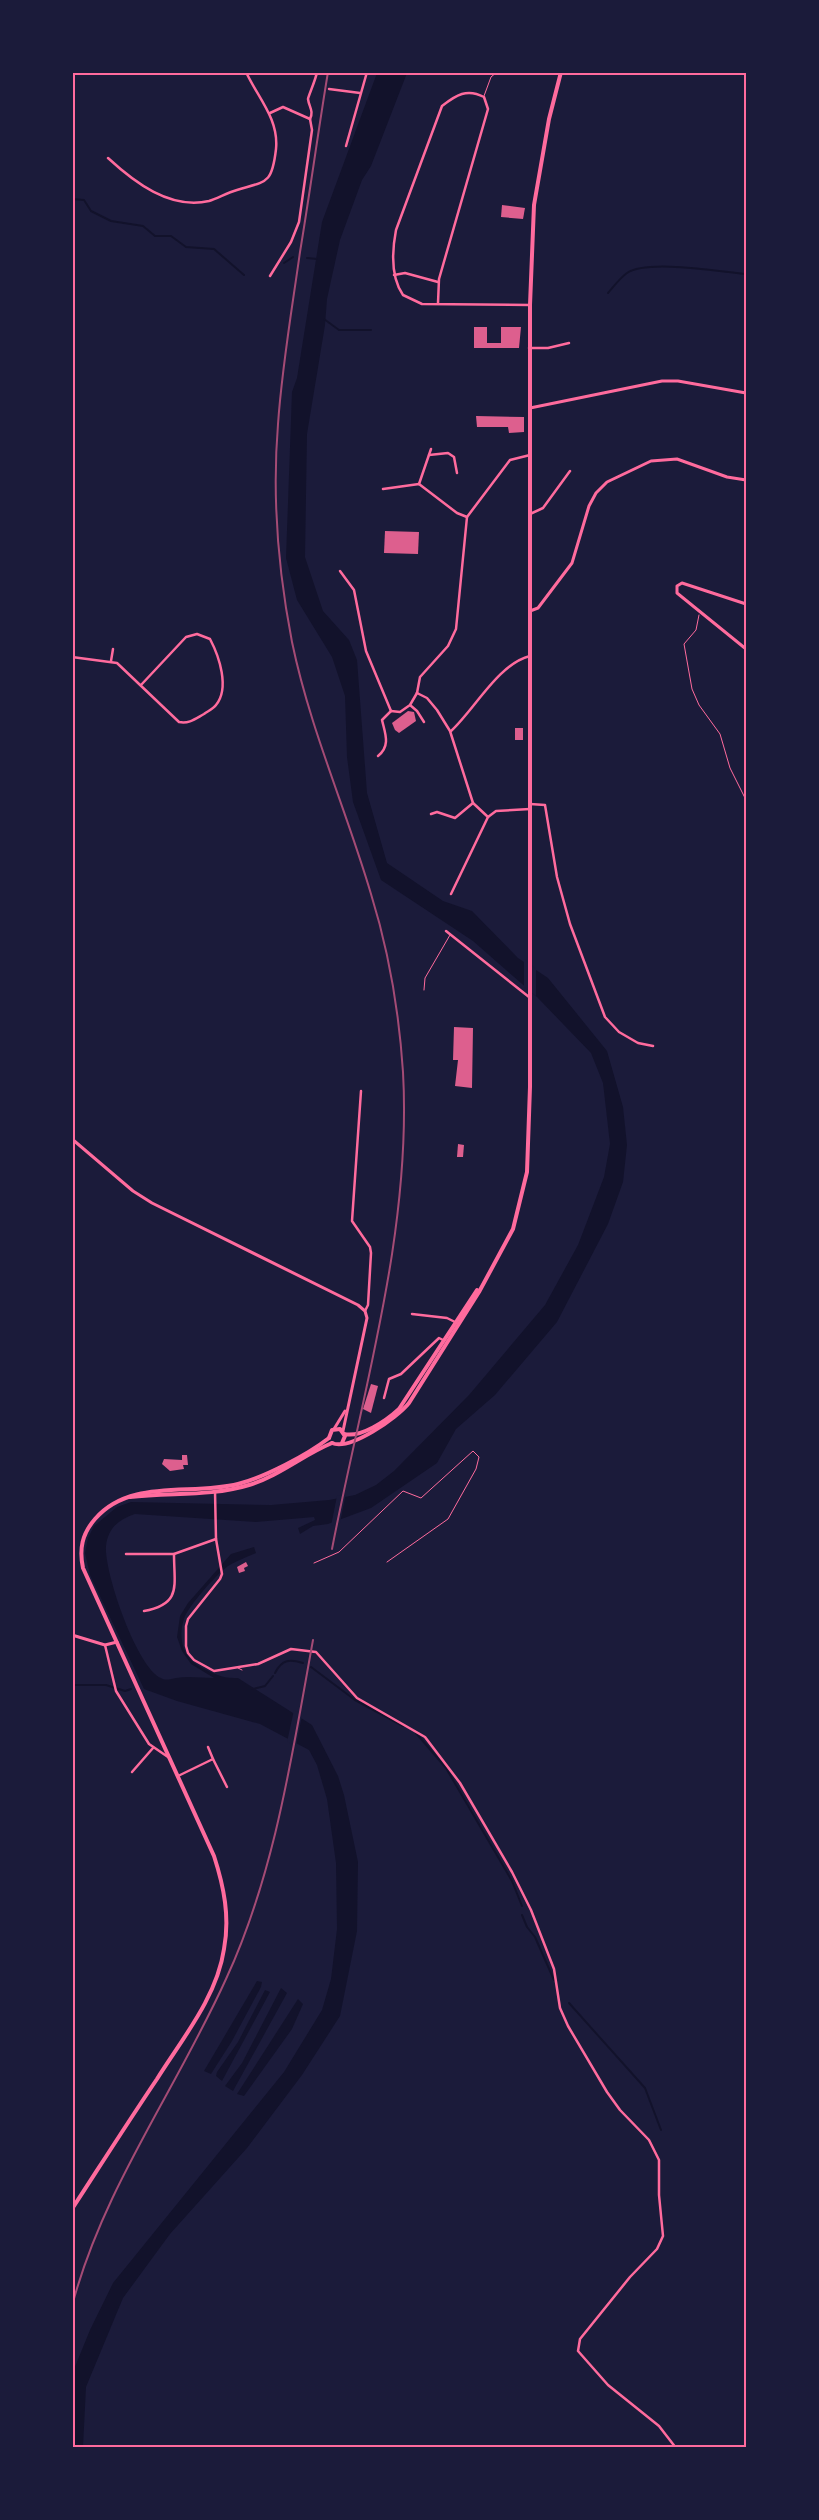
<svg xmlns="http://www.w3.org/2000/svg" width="819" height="2520" font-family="Cabin,sans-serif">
<rect width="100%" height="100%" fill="#1b1b3a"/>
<g fill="#12122b">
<path d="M377,73H407L371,166L362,180L340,240L327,299L325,325L307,434L305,557L323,611L349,640L357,660L367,793L387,863L443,901L472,911L518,958L548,978L607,1051L623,1107L627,1145L623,1182L608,1224L557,1322L495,1395L456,1429L437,1463L371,1508L328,1524L313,1526L300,1534L298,1528L315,1520L314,1517L256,1522L135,1514C119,1519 108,1528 106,1546C104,1572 137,1668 161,1678C165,1681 171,1679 176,1678C189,1676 201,1678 214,1678L191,1664L182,1651L177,1637L180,1616L188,1603L231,1554L254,1547L256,1553C247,1557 236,1561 228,1566C216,1575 188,1606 184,1619C178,1636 182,1657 199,1666C213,1673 222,1679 238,1678L312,1725L338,1776L344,1795L358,1862L357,1931L340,2016L302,2075L247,2148L170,2234L123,2298L86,2387L83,2447H73L72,2374L90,2330L113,2283L284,2072L322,2010L331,1979L337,1929L336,1863L327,1799L317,1765L309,1750L260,1724L177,1701L144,1689L90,1575L85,1553L88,1538L94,1526L117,1507L131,1502L271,1505L329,1500L355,1495L376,1485L394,1471L469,1395L545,1305L578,1245L604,1177L610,1144L603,1083L591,1053L537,997L473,941L381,880L353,802L347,757L345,696L332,657L297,600L286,558L292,392L297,378L322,222Z"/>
<path d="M257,1981L262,1982L261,1987L232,2041L211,2074L204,2071Z"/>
<path d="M281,1988L287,1993L233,2091L225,2086L242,2063Z"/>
<path d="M265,1990L270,1992L222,2081L216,2076L217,2072L238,2042Z"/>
<path d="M298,1999L303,2004L292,2029L244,2096L237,2094Z"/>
</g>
<g fill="#1b1b3a">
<path d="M524,959L536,969V996L524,987Z"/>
<path d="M346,1493L340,1523L331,1526L337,1496Z"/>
<path d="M294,1710L302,1715L296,1746L287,1742Z"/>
</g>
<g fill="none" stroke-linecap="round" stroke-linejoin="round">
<g stroke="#12122b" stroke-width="2">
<path d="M72,199L84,200L91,211L111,221L143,226L155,236H171L186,247L214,249L244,275"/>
<path d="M307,258L317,259"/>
<path d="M284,263L293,257"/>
<path d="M608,293C614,286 620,278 627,273C648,259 721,272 746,274"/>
<path d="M324,319L339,330H371"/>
<path d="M72,1653V1655"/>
<path d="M311,1667L355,1700L403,1726"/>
<path d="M275,1673C282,1659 290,1659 303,1663"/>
<path d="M72,1685H106L125,1691L131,1689"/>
<path d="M253,1689L265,1686L273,1676"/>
<path d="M416,1733L446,1768L512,1881L522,1906"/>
<path d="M522,1915L527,1927L535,1937L554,1980"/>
<path d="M569,2003L645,2088L661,2130"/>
</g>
</g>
<g fill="#dd5f8e">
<path d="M502,205L525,208L523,219L501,217Z"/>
<path d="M474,327H487V343H501V327H521L519,348H474Z"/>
<path d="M476,416L524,417V432L509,433L508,427H477Z"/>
<path d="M385,531L419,532L418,554L384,553Z"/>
<path d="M408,711L414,712L416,721L399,733L395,730L392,723Z"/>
<rect x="515" y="728" width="8" height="12"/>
<path d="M454,1027L473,1028L472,1088L455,1086L458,1060H453Z"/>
<path d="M458,1144L464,1145L463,1157H457Z"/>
<path d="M371,1384L378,1386L371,1413L363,1409Z"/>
<path d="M182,1455H187L188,1465H183L184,1469L170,1471L162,1464L164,1459L182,1460Z"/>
<path d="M246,1562L248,1566L244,1568L245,1571L239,1573L237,1567Z"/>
</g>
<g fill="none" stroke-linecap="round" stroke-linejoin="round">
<g stroke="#ff6b9d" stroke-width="1">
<path d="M699,615L696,630L684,644L692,689L699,705L720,734L730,768L746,800"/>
<path d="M314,1563L339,1552L403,1491L421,1498L473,1451L479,1457L476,1469L448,1519L387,1562"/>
</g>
<g stroke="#ff6b9d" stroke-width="1">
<path d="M484,96L491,77L497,72"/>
<path d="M424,990L425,978L450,935"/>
<path d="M238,1668L242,1670"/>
</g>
<g stroke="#ff6b9d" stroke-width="2.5">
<path d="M329,89L360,93"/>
<path d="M270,113L283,107L310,119"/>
<path d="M310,119C314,111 309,107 308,99C308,97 316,79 317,72"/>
<path d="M346,146L367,72"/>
<path d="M108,158C134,182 170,210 209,201C218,198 227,193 237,190C267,181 272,184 276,149C279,119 258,98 246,72"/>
<path d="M394,275L405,273L438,282"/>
<path d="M270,276L291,242L299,222L312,130L310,119"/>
<path d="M438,303L439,279L488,109L484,97C467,88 456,95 442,106L396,230C392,251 390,276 403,295L422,304L530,305"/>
<path d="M529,348H548L569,343"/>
<path d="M429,455L448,453L454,457L457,473"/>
<path d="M419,484L431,449"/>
<path d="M383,489L419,484L457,513L467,517"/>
<path d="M530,514L543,508L570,471"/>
<path d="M340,571L354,590L366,651L391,711"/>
<path d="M72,657L117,663L179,722C189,724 195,719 204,714C208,711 213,709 216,705C230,688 219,656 210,639L197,634L186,637L141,685"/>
<path d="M111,661L113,649"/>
<path d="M417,693L420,677L448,646L456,629L467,517L510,460L530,455"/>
<path d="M417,693L427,698L437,710L450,731L473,803L488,817"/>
<path d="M410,705L417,711L424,722"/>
<path d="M391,711L400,712L410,705L417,693"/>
<path d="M451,731C475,709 498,664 530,656"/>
<path d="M378,756C391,746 385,733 382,720L391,711"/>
<path d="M530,804L545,805L557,877L570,924L605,1017L619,1032L638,1043L653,1046"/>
<path d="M431,814L437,812L455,818L473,803"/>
<path d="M451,894L488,817L496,811L530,809"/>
<path d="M446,931L529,997"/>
<path d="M361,1091L352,1221L370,1247L371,1253L368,1305L365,1311"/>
<path d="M412,1314L447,1318L455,1322"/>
<path d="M384,1398L389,1379L401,1374L439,1338L443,1340"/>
<path d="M215,1491L216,1539L222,1574L220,1579L188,1619L186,1626V1646L188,1653L194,1660L214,1671L258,1664L291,1649L316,1652L357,1698L425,1737L460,1783L512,1872L531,1910L554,1969L560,2008L568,2026L607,2092L620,2110L649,2140L659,2160V2195L663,2236L657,2249L630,2277L580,2339L578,2351L608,2385L659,2426L676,2448"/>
<path d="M126,1554H174L216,1539"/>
<path d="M144,1611C182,1604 174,1586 174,1554"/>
<path d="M105,1645L116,1691L149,1744L168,1757"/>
<path d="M208,1747L213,1759"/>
<path d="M132,1772L153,1748"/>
<path d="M178,1776L213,1759L227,1787"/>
</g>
<g stroke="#ff6b9d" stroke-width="3">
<path d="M746,604L682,583L677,586V593L746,649"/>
<path d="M530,611L538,608L572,563L589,506L596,493L607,482L651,461L677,459L727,477L746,480"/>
<path d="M72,1139L133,1191L152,1203L358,1305L365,1311L367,1318L343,1431"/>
<path d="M334,1429L345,1411"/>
</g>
<g stroke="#ff6b9d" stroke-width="3">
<path d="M530,408L662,381H678L746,393"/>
<path d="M72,1635L105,1645L117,1642"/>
</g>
<g stroke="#ff6b9d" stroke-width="4">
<path d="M344,1434C361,1438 386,1421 399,1409L477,1290"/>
<path d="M329,1438L332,1430L340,1429L345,1436L342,1443"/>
<path d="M332,1443C350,1451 397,1418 409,1403L479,1292L513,1229L527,1172L530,1087V305L534,205L549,119L561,72"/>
<path d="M130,1497C170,1492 210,1497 249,1485C279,1476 303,1455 332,1443"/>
<path d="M72,2209C100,2166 128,2122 157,2079C182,2039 217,1997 224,1949C230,1917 224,1887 214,1856L83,1568C79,1549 82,1534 95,1519C130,1478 191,1496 238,1484C265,1477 307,1455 329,1438"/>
</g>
<g stroke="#a44b75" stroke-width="2">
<path d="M328,72C318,132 310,192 300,252C292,309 282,366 278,424C272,497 278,570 292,642C310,729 346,809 371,894C389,952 399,1011 403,1072C412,1231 362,1393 332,1549"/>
<path d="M72,2306C103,2188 176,2090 226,1979C275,1873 292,1755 313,1640"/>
</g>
</g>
<rect width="819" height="2520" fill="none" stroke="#1b1b3a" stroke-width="148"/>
<rect x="74" y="74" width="671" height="2372" fill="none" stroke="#ff6b9d" stroke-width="2"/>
</svg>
